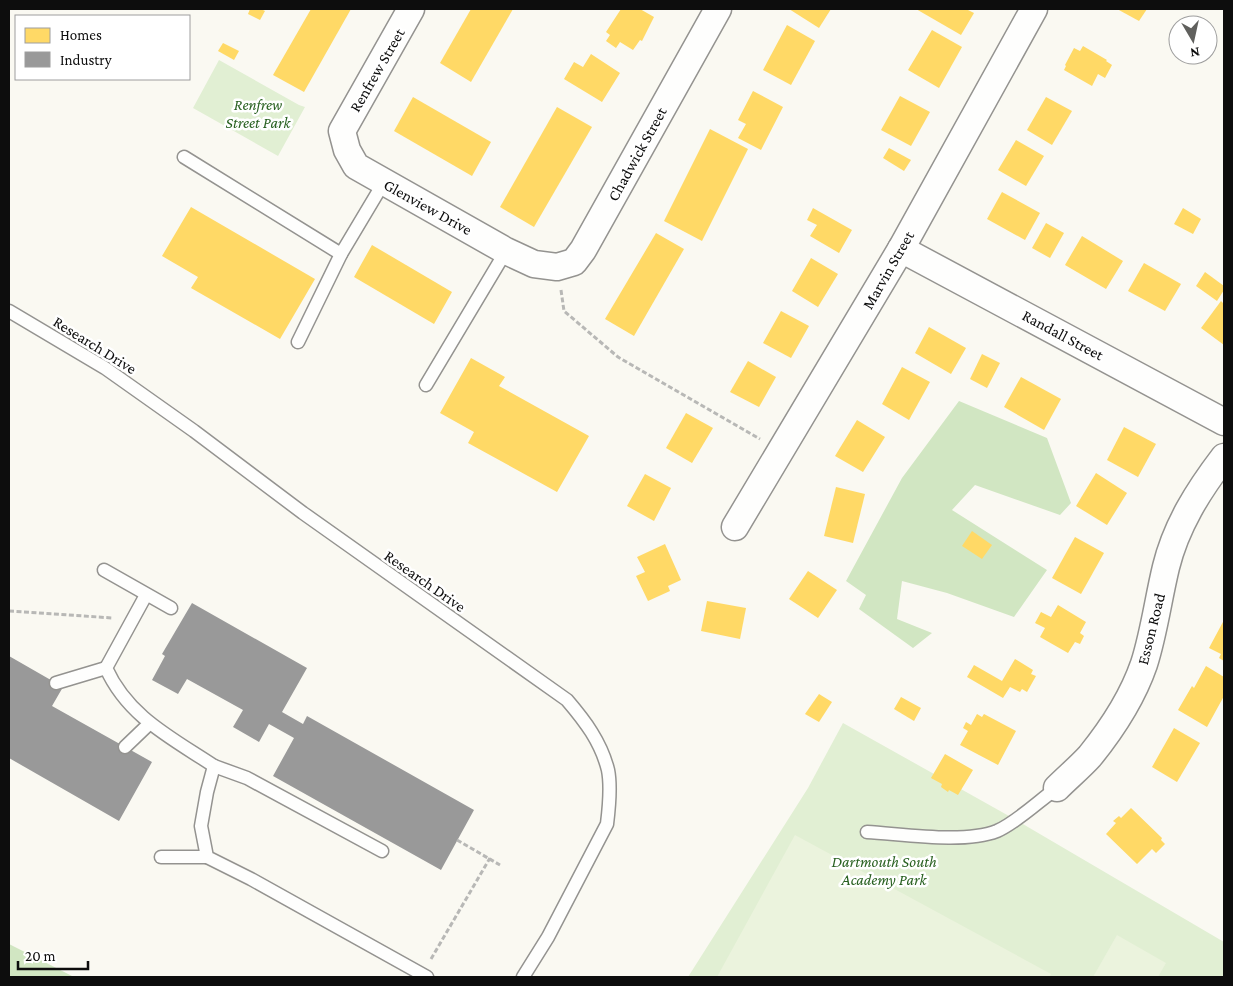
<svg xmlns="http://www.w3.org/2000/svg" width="1233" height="986" font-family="'Crimson Pro',serif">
<rect width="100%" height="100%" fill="#faf9f2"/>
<g fill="#e1efd3">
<path d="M219,60L299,105L305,107L278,156L193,108Z"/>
<path d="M843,723L1009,816L1224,942V977H688L808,788Z"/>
</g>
<g fill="#d1e6c2">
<path d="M959,401L1047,438L1071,503L1060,515L975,485L952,510L1047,570L1014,617L947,593L902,581L897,619L932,633L913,648L859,609L866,595L846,581L902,478Z"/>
<path d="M9,944L74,977H9Z"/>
</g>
<g fill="#ebf3dd">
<path d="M795,835L1051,974L1049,977H717Z"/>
<path d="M1117,935L1166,963L1158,977H1093Z"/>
</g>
<g fill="#ffd966">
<path d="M250,9H261L265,11L260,20L248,14Z"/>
<path d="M311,9H351L304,92L273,75Z"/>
<path d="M471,9H513L471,82L440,63Z"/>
<path d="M621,9H640L654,17L642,41L640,40L633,50L620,42L616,48L606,41L610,35L606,32Z"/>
<path d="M789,9H831L819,28Z"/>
<path d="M916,9H966L974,13L961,35Z"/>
<path d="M1117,9H1147L1139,21Z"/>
<path d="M787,25L815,41L791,85L763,70Z"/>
<path d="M932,30L962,47L939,88L908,70Z"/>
<path d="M223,43L239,51L234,60L218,51Z"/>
<path d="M1083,46L1107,60L1106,61L1112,65L1105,78L1098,74L1092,86L1064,70L1066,66L1065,65L1074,48L1080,51Z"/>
<path d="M591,54L620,73L602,102L564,79L574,62L583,67Z"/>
<path d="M753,91L783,107L761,150L738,138L746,124L738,120Z"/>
<path d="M900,96L930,112L911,146L881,130Z"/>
<path d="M413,97L491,142L472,176L394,131Z"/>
<path d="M1046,97L1072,111L1052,145L1027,130Z"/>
<path d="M557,107L592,127L534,227L500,207Z"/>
<path d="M710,129L748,149L702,241L664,221Z"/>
<path d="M1016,140L1044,156L1026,186L998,170Z"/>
<path d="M889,148L911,160L904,171L883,158Z"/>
<path d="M1002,192L1040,213L1025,240L987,219Z"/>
<path d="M191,207L315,279L280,339L191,288L198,277L162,256Z"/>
<path d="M813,208L852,230L839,253L810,236L817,225L807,220Z"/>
<path d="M1183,208L1201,219L1193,234L1174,224Z"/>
<path d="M1046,223L1064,233L1050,258L1032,248Z"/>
<path d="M656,233L684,249L634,336L605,319Z"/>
<path d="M1082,236L1123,261L1106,289L1065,265Z"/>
<path d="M372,245L452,292L434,324L354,277Z"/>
<path d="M811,258L838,274L818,307L792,291Z"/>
<path d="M1144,263L1181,284L1165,311L1128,291Z"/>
<path d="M1205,272L1224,286V290L1217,301L1196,286Z"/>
<path d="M1221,301L1224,304V345L1201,328Z"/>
<path d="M781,311L809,326L791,358L763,343Z"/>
<path d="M929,327L966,348L951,374L915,353Z"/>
<path d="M982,354L1000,363L987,388L970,379Z"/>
<path d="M471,358L505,377L499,386L589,436L557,492L468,443L474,432L440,413Z"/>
<path d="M748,361L776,377L759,407L730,392Z"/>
<path d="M902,367L930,382L909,420L882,404Z"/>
<path d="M1021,377L1061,399L1044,430L1004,407Z"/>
<path d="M686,413L713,428L692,463L666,448Z"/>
<path d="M857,420L885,437L863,472L835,456Z"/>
<path d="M1124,427L1156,444L1138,477L1107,460Z"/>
<path d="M1096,473L1127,493L1107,525L1076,506Z"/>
<path d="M645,474L671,488L654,521L627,506Z"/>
<path d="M836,487L865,494L853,543L824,536Z"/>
<path d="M972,531L992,545L982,559L962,546Z"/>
<path d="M1075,537L1104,553L1081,594L1052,578Z"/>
<path d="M665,544L681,580L668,586L670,591L648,601L636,576L645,572L637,557Z"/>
<path d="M808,571L837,590L818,618L789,599Z"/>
<path d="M707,601L746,608L740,639L701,631Z"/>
<path d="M1058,605L1086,622L1080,633L1084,636L1080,644L1075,642L1068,653L1040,637L1045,628L1035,623L1041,612L1051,617Z"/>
<path d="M1224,620V661L1219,658L1221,654L1209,648Z"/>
<path d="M1015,659L1033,670L1031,674L1036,676L1027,692L1022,689L1020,692L1010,687L1003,698L967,677L974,665L1002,681Z"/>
<path d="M1206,666L1224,677V696L1207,727L1178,710L1192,686L1194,688Z"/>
<path d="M819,694L832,702L819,722L805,714Z"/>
<path d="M901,697L921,708L914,721L894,709Z"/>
<path d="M977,714L982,717L984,714L1016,731L998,765L960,745L968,731L963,728L966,722L971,725Z"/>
<path d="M1174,728L1200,743L1177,782L1152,767Z"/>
<path d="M945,754L973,770L958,795L949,790L948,792L941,787L942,784L931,778Z"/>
<path d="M1131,808L1162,838L1161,840L1165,844L1156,853L1152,849L1137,864L1106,834L1116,823L1113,821L1119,816L1121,818Z"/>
</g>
<g fill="#999">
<path d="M192,603L307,668L282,712L303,724L307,716L474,810L441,870L273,776L294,738L269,724L259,742L233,727L243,710L187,679L178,694L152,680L165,656L162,654Z"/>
<path d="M9,656L63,687L52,706L152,762L119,821L9,758Z"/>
</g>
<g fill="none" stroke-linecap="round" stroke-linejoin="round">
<defs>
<g id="lane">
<path d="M184,157L341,254"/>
<path d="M9,311L105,368L194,431L303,513L567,700C585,721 601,742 608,770C611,785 609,808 607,824L548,937L523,977"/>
<path d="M298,342L341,254L384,182"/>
<path d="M426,385L506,251"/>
<path d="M104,570L171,608"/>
<path d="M146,595L106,668C128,717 172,738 214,766L207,792L201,826L207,857L251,879L427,977"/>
<path d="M56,683L106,668"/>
<path d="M125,747L149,724"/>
<path d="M214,766L247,778L382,851"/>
<path d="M867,832C903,834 964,844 997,831C1016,823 1040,800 1057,788"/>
<path d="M161,857H207"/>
</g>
<g id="street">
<path d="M411,9L342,131L347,150L356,166L506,251L534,264L557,267L574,262L583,250L718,9"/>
<path d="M901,249L1224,422"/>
<path d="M735,527L901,249L1034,9"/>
<path d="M1057,788C1068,777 1080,767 1090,756C1111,730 1133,696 1144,664C1154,633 1158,600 1166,567C1176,526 1198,491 1224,457"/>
</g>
</defs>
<use href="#lane" stroke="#949390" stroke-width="15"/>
<use href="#street" stroke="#949390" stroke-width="29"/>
<g stroke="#b8b8b6" stroke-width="3" stroke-dasharray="5 2.5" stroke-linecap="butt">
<path d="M561,290L564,311L618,357L760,439"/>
<path d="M9,611L113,618"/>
<path d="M457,840L500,865"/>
<path d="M431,959L490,858"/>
</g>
<use href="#lane" stroke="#fefefd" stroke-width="12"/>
<use href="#street" stroke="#fefefd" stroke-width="26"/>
</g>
<g text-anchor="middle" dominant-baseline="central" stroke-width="5" stroke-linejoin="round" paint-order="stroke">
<g font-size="16" fill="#0d0d0d" stroke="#fff">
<text transform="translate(377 70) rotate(-60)">Renfrew Street</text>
<text transform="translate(637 154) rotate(-61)">Chadwick Street</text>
<text transform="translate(428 207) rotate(29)">Glenview Drive</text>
<text transform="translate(888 270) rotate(-60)">Marvin Street</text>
<text transform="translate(1063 335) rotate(28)">Randall Street</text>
<text transform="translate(95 345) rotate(32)">Research Drive</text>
<text transform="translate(425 581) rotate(35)">Research Drive</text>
<text transform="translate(1151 629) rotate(-76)">Esson Road</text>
</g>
<g font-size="16" font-style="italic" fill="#296121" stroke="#fff">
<text x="258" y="104">Renfrew<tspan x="258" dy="18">Street Park</tspan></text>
<text x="884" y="861">Dartmouth South<tspan x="884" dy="18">Academy Park</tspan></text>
</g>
</g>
<rect width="1233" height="986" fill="none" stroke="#0d0d0d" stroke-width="20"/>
<rect x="15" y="15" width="175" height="65" fill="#ffffff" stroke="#9e9e9e"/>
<rect x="25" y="28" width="25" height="15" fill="#ffd966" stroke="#9e9e9e"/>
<text x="60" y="40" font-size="15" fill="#0d0d0d">Homes</text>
<rect x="25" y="52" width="25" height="15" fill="#999999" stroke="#9e9e9e"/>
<text x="60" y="65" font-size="15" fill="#0d0d0d">Industry</text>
<g transform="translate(1193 40) rotate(171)"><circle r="24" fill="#ffffff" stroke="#9e9e9e"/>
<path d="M0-4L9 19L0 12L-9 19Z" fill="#60605d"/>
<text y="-8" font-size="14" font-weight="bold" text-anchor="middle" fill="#0d0d0d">N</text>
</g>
<path d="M18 961v8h70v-8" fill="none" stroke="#0d0d0d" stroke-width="2.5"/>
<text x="25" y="961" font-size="15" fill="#0d0d0d" stroke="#ffffff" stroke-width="4" paint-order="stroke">20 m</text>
</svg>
